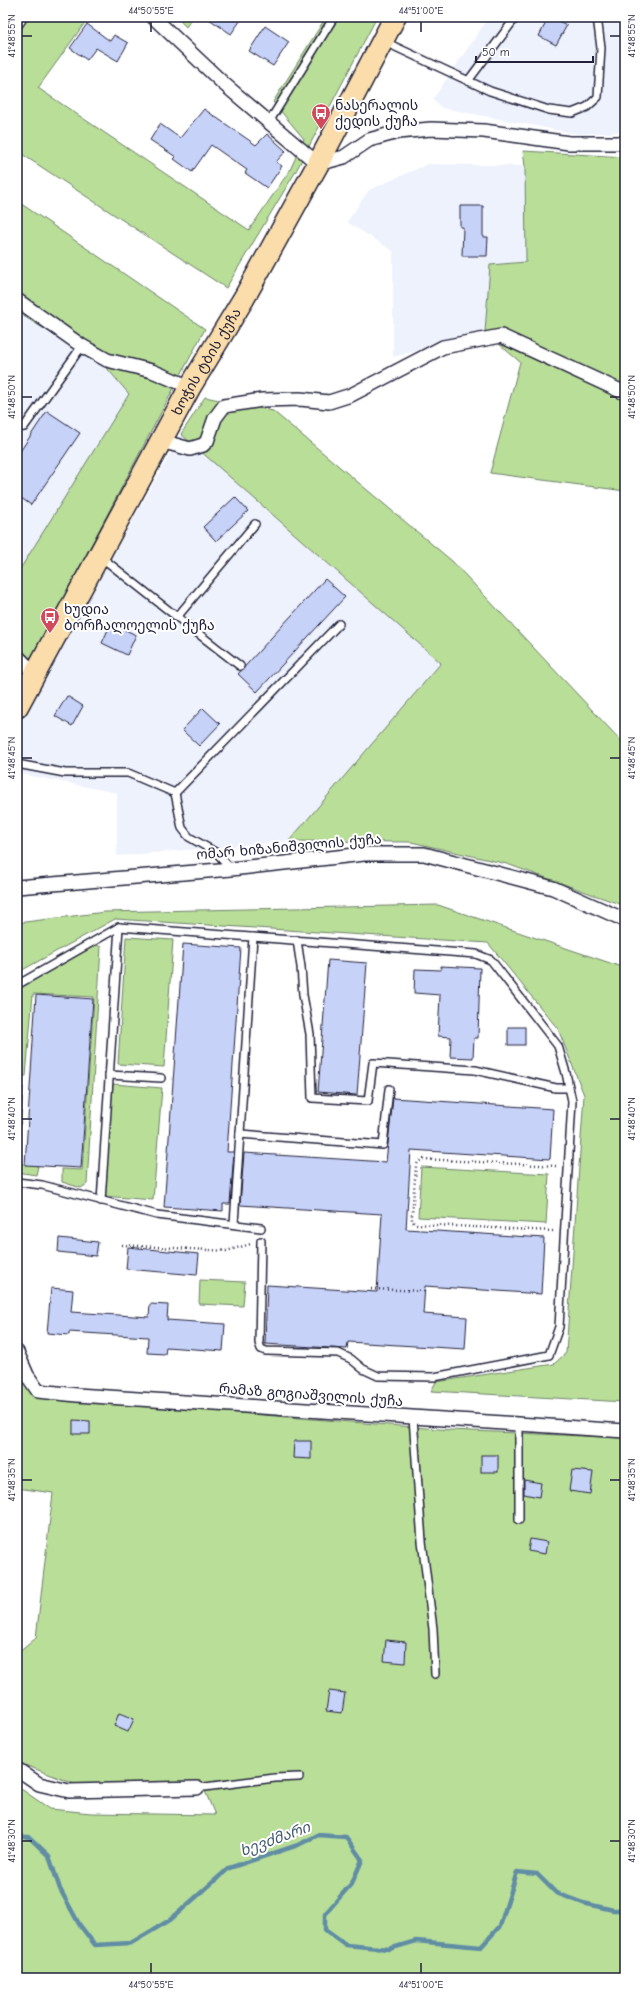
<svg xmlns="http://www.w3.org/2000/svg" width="642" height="1995" font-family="'Comic Neue','Noto Sans Georgian',sans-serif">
<rect width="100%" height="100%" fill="#fff"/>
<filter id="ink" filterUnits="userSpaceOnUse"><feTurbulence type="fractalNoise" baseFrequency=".025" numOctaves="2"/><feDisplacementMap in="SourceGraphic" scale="8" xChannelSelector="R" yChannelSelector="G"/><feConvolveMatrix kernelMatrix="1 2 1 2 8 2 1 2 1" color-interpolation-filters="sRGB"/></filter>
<g filter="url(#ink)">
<g fill="#eef2fd">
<path d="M489,17H625L623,22L625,23V132L577,134L442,108L433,99Z"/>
<path d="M428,164L525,166L526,263L490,265L485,332L393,357V251L347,222L369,190Z"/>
<path d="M17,312L106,367L129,394L17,574Z"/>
<path d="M181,434L441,663L289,841L117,856V793L17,773V727Z"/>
</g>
<g fill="#b9de98" stroke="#6e806a">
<path d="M20,17H89L38,88L249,230L290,170L304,139L273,102L326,17H377L296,171L226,288L17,151V21Z"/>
<path d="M176,17H193L186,27Z"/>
<path d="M523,151L625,157V491L490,473L520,362L485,332L490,265L526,262L525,166Z"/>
<path d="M17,201L205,329L17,686V574L129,394L106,367L17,312Z"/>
<path d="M205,397L273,411L452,561L625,745V906L507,864L411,842L289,841L441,663L181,434Z"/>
<path d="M438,905L625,968V1402L431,1391L436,1382L554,1364L566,1353L584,1095L558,1029L488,943L115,919L17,973V923L105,912Z"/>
<path d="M126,937L173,940L164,1067L118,1064Z"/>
<path d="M94,944L101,947L87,1184L81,1188L62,1182V1169L82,1170L94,997L33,994L26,1076H17V990Z"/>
<path d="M113,1084L162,1088L153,1200L103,1196Z"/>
<path d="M17,1086L23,1087L18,1163L38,1166L36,1175L17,1172Z"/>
<path d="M421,1167L549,1174L546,1224L418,1217Z"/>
<path d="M200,1280L245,1282L243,1306L199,1304Z"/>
<path d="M17,1371L36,1397L451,1430L625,1438V1978H17V1786L50,1809L91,1813L215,1815L202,1784L80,1786L17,1762V1654L36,1638L53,1493L17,1488Z"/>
</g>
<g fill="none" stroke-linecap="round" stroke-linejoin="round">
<path stroke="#608da4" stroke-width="4.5" d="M17,1837H29L49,1856L60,1889L79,1924L95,1945L131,1943L170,1920L229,1868L298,1845L318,1835L346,1837L362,1860L352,1883L325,1914V1930L346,1945L389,1949L416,1941L481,1947L500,1926L517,1872L537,1874L556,1893L583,1903L613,1910H625"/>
</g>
<g fill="#c7d2f9" stroke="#22223b">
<path d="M206,17H243L231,34Z"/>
<path d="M549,17L567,25L556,45L539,36Z"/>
<path d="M87,24L110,41L114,35L128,43L118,61L96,48L87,60L70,48Z"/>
<path d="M265,26L289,42L273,66L249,51Z"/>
<path d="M204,109L256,145L267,134L286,151L276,162L282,166L267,188L245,173L247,170L211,145L192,172L174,159L176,157L150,140L160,124L180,138Z"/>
<path d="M460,206H483V237H488L487,256H462L463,227H460Z"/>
<path d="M47,411L80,433L31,505L17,495V456Z"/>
<path d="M235,497L248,511L216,541L203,527Z"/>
<path d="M325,579L345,597L257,692L238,674Z"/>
<path d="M111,623L136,635L127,655L102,643Z"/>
<path d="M67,696L83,706L72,726L55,716Z"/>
<path d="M203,708L220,724L199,746L182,730Z"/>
<path d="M183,944L241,948L227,1152H234L230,1204H223V1211L164,1207Z"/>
<path d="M328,960L367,963L357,1095L318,1092Z"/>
<path d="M441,966L480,968L478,1038H474L473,1058L450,1057L451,1037L438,1036L440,995L414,993L415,969L441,970Z"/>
<path d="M36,995L93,999L81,1168L25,1165Z"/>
<rect x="508" y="1027" width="17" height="18"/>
<path d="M393,1098L553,1109L550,1159L411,1150L406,1229L544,1238L541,1294L425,1286L423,1314L467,1317L465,1349L348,1342L347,1349L265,1344L267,1285L377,1292L382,1214L240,1205L244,1153L386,1162Z"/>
<path d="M59,1238L98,1242L96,1256L58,1252Z"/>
<path d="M128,1247L199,1254L197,1275L126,1269Z"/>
<path d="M51,1288L73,1290L71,1312L149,1317L150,1304L168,1305L167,1320L225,1324L223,1351L166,1347L165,1354L147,1353L148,1337L69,1332V1335L47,1333Z"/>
<path d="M73,1420L90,1421V1434H73Z"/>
<path d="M294,1441H311V1459L293,1458Z"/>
<rect x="481" y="1455" width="17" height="17"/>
<path d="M572,1470L593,1472L590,1494L569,1491Z"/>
<path d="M524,1480L541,1483L539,1497L524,1494Z"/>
<path d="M530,1539L547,1542L545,1554L528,1551Z"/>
<path d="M386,1640L406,1642L405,1663L384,1661Z"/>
<path d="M329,1691L345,1693L342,1713L326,1711Z"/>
<path d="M119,1713L134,1719L128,1732L114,1726Z"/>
</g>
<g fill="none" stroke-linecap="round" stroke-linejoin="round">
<defs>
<g id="lane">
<path d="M17,27L24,17"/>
<path d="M385,42L490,91L549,110L572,113L587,107L598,97L601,48L597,17"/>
<path d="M468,81L516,17"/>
<path d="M269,122L334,17"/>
<path d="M17,428L24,427L82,346"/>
<path d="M101,557L177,617L255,524"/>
<path d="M177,617L240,666"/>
<path d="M17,764L65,773H128L175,793L339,624"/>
<path d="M175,793L182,828L189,837L217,853L231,869"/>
<path d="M297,940L301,967L303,995L310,1034L312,1098L368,1101L373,1063L475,1070L556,1088H569"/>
<path d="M17,985L119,927L476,954L491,960L558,1046L566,1073L572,1101L559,1327L549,1355L434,1377L378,1376L363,1369L351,1359L338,1353L266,1351L261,1349L259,1343L261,1241"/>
<path d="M109,1075L161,1078"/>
<path d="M240,1134L383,1145L389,1089"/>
<path d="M17,1182L42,1185L157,1215L261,1228"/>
<path d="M101,1201L119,927"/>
<path d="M234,1224L253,937"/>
<path d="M413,1418L422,1541L433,1629L435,1674"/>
<path d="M519,1520V1425"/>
<path d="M197,1788L275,1778L299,1777"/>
</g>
<g id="street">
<path d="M153,17L224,84L318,164L344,157L369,140L398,132L431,129L484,131L569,143H625"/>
<path d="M17,300L82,346L107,360L152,371L190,387"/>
<path d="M161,441L190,449L203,445L207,441L215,418L224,406L262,400L300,399L329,402L351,395L443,347L501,336L625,393"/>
<path d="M17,656L35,674"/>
<path d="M17,887L231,869L364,854H424L553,888L625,920"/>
<path d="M17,1352L27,1375L38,1391L77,1395L625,1431"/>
<path d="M17,1769L39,1784L69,1791L197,1788"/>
</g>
<g id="primary">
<path id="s1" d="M17,707L190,387L244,298L318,164L395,17"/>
</g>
</defs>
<use href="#lane" stroke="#22223b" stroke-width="10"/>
<use href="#street" stroke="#22223b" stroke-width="16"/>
<use href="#primary" stroke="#22223b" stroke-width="24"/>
<g stroke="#22223b" stroke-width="2.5" stroke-dasharray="1 3" stroke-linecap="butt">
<path d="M553,1231L415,1224L412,1221V1215L416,1166L418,1162L423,1159L557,1166"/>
<path d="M122,1245L226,1251L251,1244"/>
<path d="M371,1289L426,1291"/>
</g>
<use href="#lane" stroke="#fff" stroke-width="7"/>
<use href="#street" stroke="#fff" stroke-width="13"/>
<use href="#primary" stroke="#faddab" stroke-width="21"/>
</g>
</g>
<path fill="none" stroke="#22223b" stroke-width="1.5" d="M151,22V32M421,22V32M22,36H32M610,36H620M22,397H32M610,397H620M22,758H32M610,758H620M22,1119H32M610,1119H620M22,1480H32M610,1480H620M22,1841H32M610,1841H620M151,1963V1973M421,1963V1973"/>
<defs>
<symbol id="bus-pin" viewBox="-11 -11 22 30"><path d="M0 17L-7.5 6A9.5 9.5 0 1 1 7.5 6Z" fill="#d1495b" stroke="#fff"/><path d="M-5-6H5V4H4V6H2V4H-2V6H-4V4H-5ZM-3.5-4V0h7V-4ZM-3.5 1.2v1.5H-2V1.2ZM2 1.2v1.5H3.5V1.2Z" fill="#fff"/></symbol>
</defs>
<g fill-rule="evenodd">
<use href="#bus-pin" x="310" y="102" width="22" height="30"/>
<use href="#bus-pin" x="39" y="606" width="22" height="30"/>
</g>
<g text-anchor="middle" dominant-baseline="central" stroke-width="4" stroke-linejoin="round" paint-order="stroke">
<g font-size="14" fill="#22223b" stroke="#fff" text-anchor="start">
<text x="335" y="105">ნასერალის<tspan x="335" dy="16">ქედის ქუჩა</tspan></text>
<text x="64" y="609">ხუდია<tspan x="64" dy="16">ბორჩალოელის ქუჩა</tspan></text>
</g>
<g font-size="14" fill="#22223b" stroke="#fff">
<text stroke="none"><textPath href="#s1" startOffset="394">ხოჭის ტბის ქუჩა</textPath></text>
<text transform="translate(289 847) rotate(-5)">ომარ ხიზანიშვილის ქუჩა</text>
<text transform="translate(311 1395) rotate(4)">რამაზ გოგიაშვილის ქუჩა</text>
</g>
<g font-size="15" font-style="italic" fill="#415870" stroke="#fff">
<text transform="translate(275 1839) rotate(-20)">ხევძმარი</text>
</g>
</g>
<rect width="642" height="1995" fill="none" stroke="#fff" stroke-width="44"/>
<path d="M476 56v6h117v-6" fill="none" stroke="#22223b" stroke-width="2"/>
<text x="482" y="56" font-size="12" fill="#22223b" stroke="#ffffff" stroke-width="3" paint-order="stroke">50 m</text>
<rect x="22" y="22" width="598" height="1951" fill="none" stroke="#22223b" stroke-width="1.5"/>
<g font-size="10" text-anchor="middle" fill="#22223b">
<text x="151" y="14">44°50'55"E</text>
<text x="421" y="14">44°51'00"E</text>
<text transform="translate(11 36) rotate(-90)" y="4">41°48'55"N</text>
<text transform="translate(631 36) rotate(-90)" y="4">41°48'55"N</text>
<text transform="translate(11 397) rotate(-90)" y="4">41°48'50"N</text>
<text transform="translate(631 397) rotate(-90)" y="4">41°48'50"N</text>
<text transform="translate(11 758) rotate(-90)" y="4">41°48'45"N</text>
<text transform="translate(631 758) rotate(-90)" y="4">41°48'45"N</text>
<text transform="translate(11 1119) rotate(-90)" y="4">41°48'40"N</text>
<text transform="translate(631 1119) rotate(-90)" y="4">41°48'40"N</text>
<text transform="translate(11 1480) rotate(-90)" y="4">41°48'35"N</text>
<text transform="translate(631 1480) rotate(-90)" y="4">41°48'35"N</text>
<text transform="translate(11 1841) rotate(-90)" y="4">41°48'30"N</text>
<text transform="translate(631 1841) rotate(-90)" y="4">41°48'30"N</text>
<text x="151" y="1988">44°50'55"E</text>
<text x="421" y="1988">44°51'00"E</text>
</g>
</svg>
